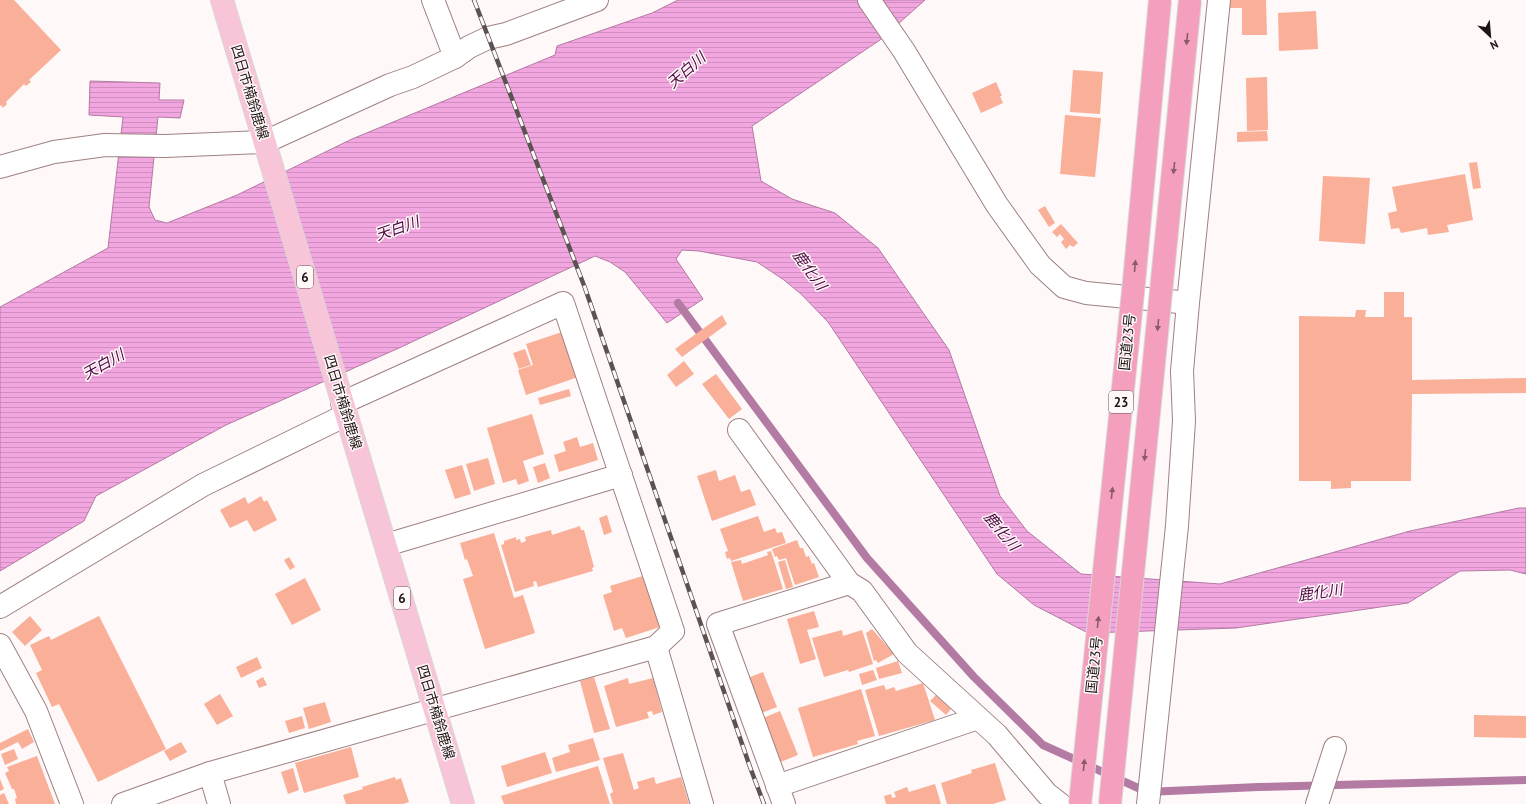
<svg xmlns="http://www.w3.org/2000/svg" width="1526" height="804" font-family="'PT Sans','Noto Sans JP',sans-serif">
<defs>
<pattern id="water-rules" width="6" height="5" patternUnits="userSpaceOnUse"><rect width="6" height="5" fill="#f2a6e0"/><path d="M0 2.5h6" fill="none" stroke="#cf8ebf"/></pattern>
</defs>
<rect width="100%" height="100%" fill="#fef8f8"/>
<path fill="url(#water-rules)" stroke="#b37aa3" d="M678,0H925L880,40L752,126L761,181L792,199L835,213L878,248L949,350L1000,496L1027,531L1081,574L1220,584L1410,531L1519,508H1526V574L1510,570L1460,571L1408,603L1236,628L1088,633L1034,605L997,574L828,322L801,294L784,280L757,262L699,251L682,250L676,259L703,299L667,323L625,272L610,262L595,256L399,348L226,425L96,496L84,521L0,571V307L108,248L123,117L89,115L90,81L160,83L159,100H184L180,118L158,117L149,207L155,220L167,223L237,195L352,139L555,55L557,46L652,13Z"/>
<g fill="none" stroke-linecap="round" stroke-linejoin="round">
<path stroke="#b37aa3" stroke-width="8" d="M678,303L867,558L974,677L1043,745L1147,792L1258,787L1526,780"/>
</g>
<g fill="#f9af98">
<path d="M0,0H14L61,50L29,80L31,82L26,86L24,84L6,102L7,104L3,108L1,105L0,106Z"/>
<path d="M1228,0H1266L1267,35H1242V8H1228Z"/>
<path d="M1316,11L1318,49L1279,51L1278,13Z"/>
<path d="M1073,70L1103,72L1100,114L1070,112Z"/>
<path d="M1267,77L1268,130L1247,131L1246,78Z"/>
<path d="M996,82L1002,96H1000L1003,103L981,113L972,93Z"/>
<path d="M1065,115L1101,118L1095,177L1060,174Z"/>
<path d="M1267,131L1268,141L1237,142V132Z"/>
<path d="M1477,162L1481,188L1473,189L1469,163Z"/>
<path d="M1465,174L1473,220L1447,225L1449,232L1428,235L1427,228L1401,233L1399,228L1391,229L1388,213L1397,211L1392,187Z"/>
<path d="M1323,176L1370,178L1365,244L1319,241Z"/>
<path d="M1045,206L1055,223L1049,227L1038,210Z"/>
<path d="M1061,224L1078,243L1073,247L1070,245L1066,249L1061,242L1064,239L1060,234L1057,237L1052,232Z"/>
<path d="M1384,292H1404V317H1412V380L1526,378V393L1412,394L1411,481H1351V488L1331,489V481H1299V316L1355,317L1356,310H1366L1365,317H1384Z"/>
<path d="M722,315L727,324L682,357L675,349Z"/>
<path d="M562,332L578,377L526,395L518,370L533,365L526,344Z"/>
<path d="M525,349L531,365L519,369L513,353Z"/>
<path d="M684,361L694,374L676,387L667,375Z"/>
<path d="M716,374L742,409L729,419L702,384Z"/>
<path d="M569,389L571,396L540,405L538,398Z"/>
<path d="M532,414L544,454L523,461L529,481L518,485L516,479L503,483L487,428Z"/>
<path d="M577,437L580,447L593,443L598,460L559,472L554,455L566,451L563,442Z"/>
<path d="M488,458L495,484L474,491L466,464Z"/>
<path d="M545,463L550,478L538,483L533,467Z"/>
<path d="M462,465L471,494L455,499L445,470Z"/>
<path d="M716,470L719,481L735,475L741,492L750,489L756,505L712,521L697,476Z"/>
<path d="M261,496L264,502L267,500L277,520L254,532L247,520L230,528L220,510L245,497L248,504Z"/>
<path d="M607,515L612,532L604,535L599,518Z"/>
<path d="M758,516L764,532L775,528L777,533L782,532L786,543L731,561L730,558L727,559L725,552L728,551L720,529Z"/>
<path d="M580,526L581,530H584L594,567L592,568L593,571L538,587L536,581L533,582L534,586L515,592L501,545L504,544V541L516,537V540L520,539L521,543L526,541L525,537L551,530L552,535Z"/>
<path d="M494,533L514,598L523,595L535,633L485,649L463,579L473,576L467,559L465,560L460,543Z"/>
<path d="M797,540L800,548H803L806,557L809,556L812,564L814,563L819,577L795,585L786,558L779,560L777,556L775,557L772,549Z"/>
<path d="M771,551L783,589L743,601L731,562L741,560L742,564L768,555L767,552Z"/>
<path d="M289,557L295,567L290,570L284,560Z"/>
<path d="M785,560L793,587L786,589L778,562Z"/>
<path d="M646,575L663,626L626,638L622,628L614,631L603,595L612,592L610,586Z"/>
<path d="M305,578L321,610L292,625L275,594Z"/>
<path d="M814,611L819,627L807,630L816,659L800,664L787,619Z"/>
<path d="M30,616L42,630L25,646L12,632Z"/>
<path d="M99,616L166,749L98,782L59,704L52,707L36,673L42,670L30,645L49,636L51,640Z"/>
<path d="M872,629L894,654L878,663L876,660L874,661L866,633Z"/>
<path d="M842,630L843,636L862,630L873,664L849,672L848,670L824,677L812,638Z"/>
<path d="M257,657L262,668L241,678L236,667Z"/>
<path d="M898,661L902,673L879,679L876,668Z"/>
<path d="M873,670L877,680L862,685L859,674Z"/>
<path d="M763,672L777,707L759,714L745,679Z"/>
<path d="M263,677L267,685L259,688L256,681Z"/>
<path d="M594,677L610,729L594,733L580,681Z"/>
<path d="M628,678L629,684L653,678L662,712L653,715L652,711L647,712L649,718L616,727L604,686Z"/>
<path d="M923,683L935,720L879,736L865,690L884,685L886,690L894,687L896,691Z"/>
<path d="M861,689L875,736L857,741L858,744L813,757L798,708Z"/>
<path d="M220,694L233,716L217,725L204,704Z"/>
<path d="M936,695L951,709L946,715L930,701Z"/>
<path d="M325,702L331,722L309,729L303,708Z"/>
<path d="M780,711L798,755L778,763L761,719Z"/>
<path d="M1474,715L1526,716V738L1474,737Z"/>
<path d="M302,716L305,728L289,733L285,721Z"/>
<path d="M28,729L34,742L22,749L18,742L0,751V743Z"/>
<path d="M593,738L600,760L556,772L552,758L570,752L568,745Z"/>
<path d="M181,742L187,752L170,761L164,751Z"/>
<path d="M351,747L359,777L304,793L295,763Z"/>
<path d="M14,749L18,759L5,765L1,754Z"/>
<path d="M545,752L552,773L507,787L501,766Z"/>
<path d="M623,753L634,790L639,788L637,782L654,777L656,784L681,777L689,804H613L610,794L613,792L603,758Z"/>
<path d="M37,756L55,804H16L15,799L17,798L14,789H12L5,773L9,771L7,767Z"/>
<path d="M995,763L1006,800L993,804H947L941,783L972,773L971,770Z"/>
<path d="M598,766L610,804H504L501,796Z"/>
<path d="M293,768L299,790L288,794L281,772Z"/>
<path d="M395,777L396,780L401,778L409,802L403,804H346L343,795L363,789L362,787Z"/>
<path d="M0,779L4,789L0,791Z"/>
<path d="M935,784L941,804H886L884,796L891,794L892,798L896,797L894,792L907,787L909,792Z"/>
<path d="M4,793L9,804H0V795Z"/>
</g>
<g fill="none" stroke-linecap="round" stroke-linejoin="round">
<defs>
<g id="minor">
<path d="M433,0L455,57"/>
<path d="M869,0L904,51L997,205L1040,265L1064,287L1086,293L1179,302"/>
<path d="M0,167L54,152L105,145L165,146L265,142L390,85L413,77L455,57L469,47L488,38L506,34L597,0"/>
<path d="M739,430L849,583L862,591L907,653L997,735L1047,794L1060,804"/>
<path d="M386,545L621,475"/>
<path d="M0,607L203,485L346,415"/>
<path d="M0,645L36,711L72,804"/>
<path d="M656,647L702,804"/>
<path d="M210,773L219,804"/>
<path d="M777,786L978,718"/>
<path d="M123,804L210,773L656,647L673,631L563,303L342,403"/>
<path d="M784,804L718,624L849,583"/>
<path d="M1148,804L1177,526L1184,421L1182,371L1188,303L1219,0"/>
<path d="M1317,804L1335,748"/>
</g>
<path id="major" d="M222,0L463,804"/>
</defs>
<use href="#minor" stroke="#9e8181" stroke-width="24"/>
<use href="#major" stroke="#d7d5d5" stroke-width="24"/>
<use href="#minor" stroke="#fff" stroke-width="22"/>
<use href="#major" stroke="#f8c5d8" stroke-width="22"/>
<defs>
<path id="rail" d="M474,0L585,288L750,767L764,804"/>
</defs>
<use href="#rail" stroke="#5c5252" stroke-width="4.5"/>
<use href="#rail" stroke="#fef8f8" stroke-width="3" stroke-dasharray="9" stroke-linecap="butt"/>
<defs>
<g id="highway-bridge">
<path d="M1080,804L1134,282L1160,0"/>
<path d="M1110,804L1190,0"/>
</g>
</defs>
<use href="#highway-bridge" stroke="#d7d5d5" stroke-width="24" stroke-linecap="butt"/>
<use href="#highway-bridge" stroke="#f49fbe" stroke-width="22"/>
</g>
<defs><path id="oneway-solid" d="M-6-.8H1V-3.2L6.5 0L1 3.2V.8H-6Z"/></defs>
<g fill="#8a5a69">
<use href="#oneway-solid" transform="translate(1187 39) rotate(96)"/>
<use href="#oneway-solid" transform="translate(1174 168) rotate(96)"/>
<use href="#oneway-solid" transform="translate(1135 266) rotate(-85)"/>
<use href="#oneway-solid" transform="translate(1158 325) rotate(96)"/>
<use href="#oneway-solid" transform="translate(1145 455) rotate(96)"/>
<use href="#oneway-solid" transform="translate(1112 493) rotate(-84)"/>
<use href="#oneway-solid" transform="translate(1098 622) rotate(-84)"/>
<use href="#oneway-solid" transform="translate(1084 765) rotate(-84)"/>
</g>
<g text-anchor="middle" dominant-baseline="central" stroke-width="3" stroke-linejoin="round" paint-order="stroke">
<g fill="#fef8f8" stroke="#625858" stroke-width="1">
<rect x="297" y="266" width="16" height="22" rx="3"/>
<rect x="1109" y="391" width="24" height="22" rx="3"/>
<rect x="394" y="587" width="16" height="22" rx="3"/>
</g>
<g font-size="13" font-weight="bold" fill="#1f1414">
<text x="305" y="277">6</text>
<text x="1121" y="402">23</text>
<text x="402" y="598">6</text>
</g>
<g font-size="14" fill="#1f1414" stroke="#fef8f8">
<text transform="translate(250 92) rotate(73)">四日市楠鈴鹿線</text>
<text transform="translate(1127 342) rotate(-84)">国道23号</text>
<text transform="translate(343 402) rotate(73)">四日市楠鈴鹿線</text>
<text transform="translate(1094 665) rotate(-84)">国道23号</text>
<text transform="translate(436 712) rotate(73)">四日市楠鈴鹿線</text>
</g>
<g font-size="15" font-style="italic" fill="#4d0942" stroke="#fef8f8">
<text transform="translate(686 70) rotate(-41)">天白川</text>
<text transform="translate(397 228) rotate(-19)">天白川</text>
<text transform="translate(810 270) rotate(54)">鹿化川</text>
<text transform="translate(103 364) rotate(-29)">天白川</text>
<text transform="translate(1002 531) rotate(50)">鹿化川</text>
<text transform="translate(1320 592) rotate(-8)">鹿化川</text>
</g>
</g>
<g transform="translate(1490 36) rotate(154)" stroke="#fef8f8" stroke-width="3" paint-order="stroke">
<path d="M0-3L7 15L0 10L-7 15Z" fill="#1f1414"/>
<text y="-6" font-size="11" font-weight="bold" text-anchor="middle" fill="#1f1414">N</text>
</g>
</svg>
